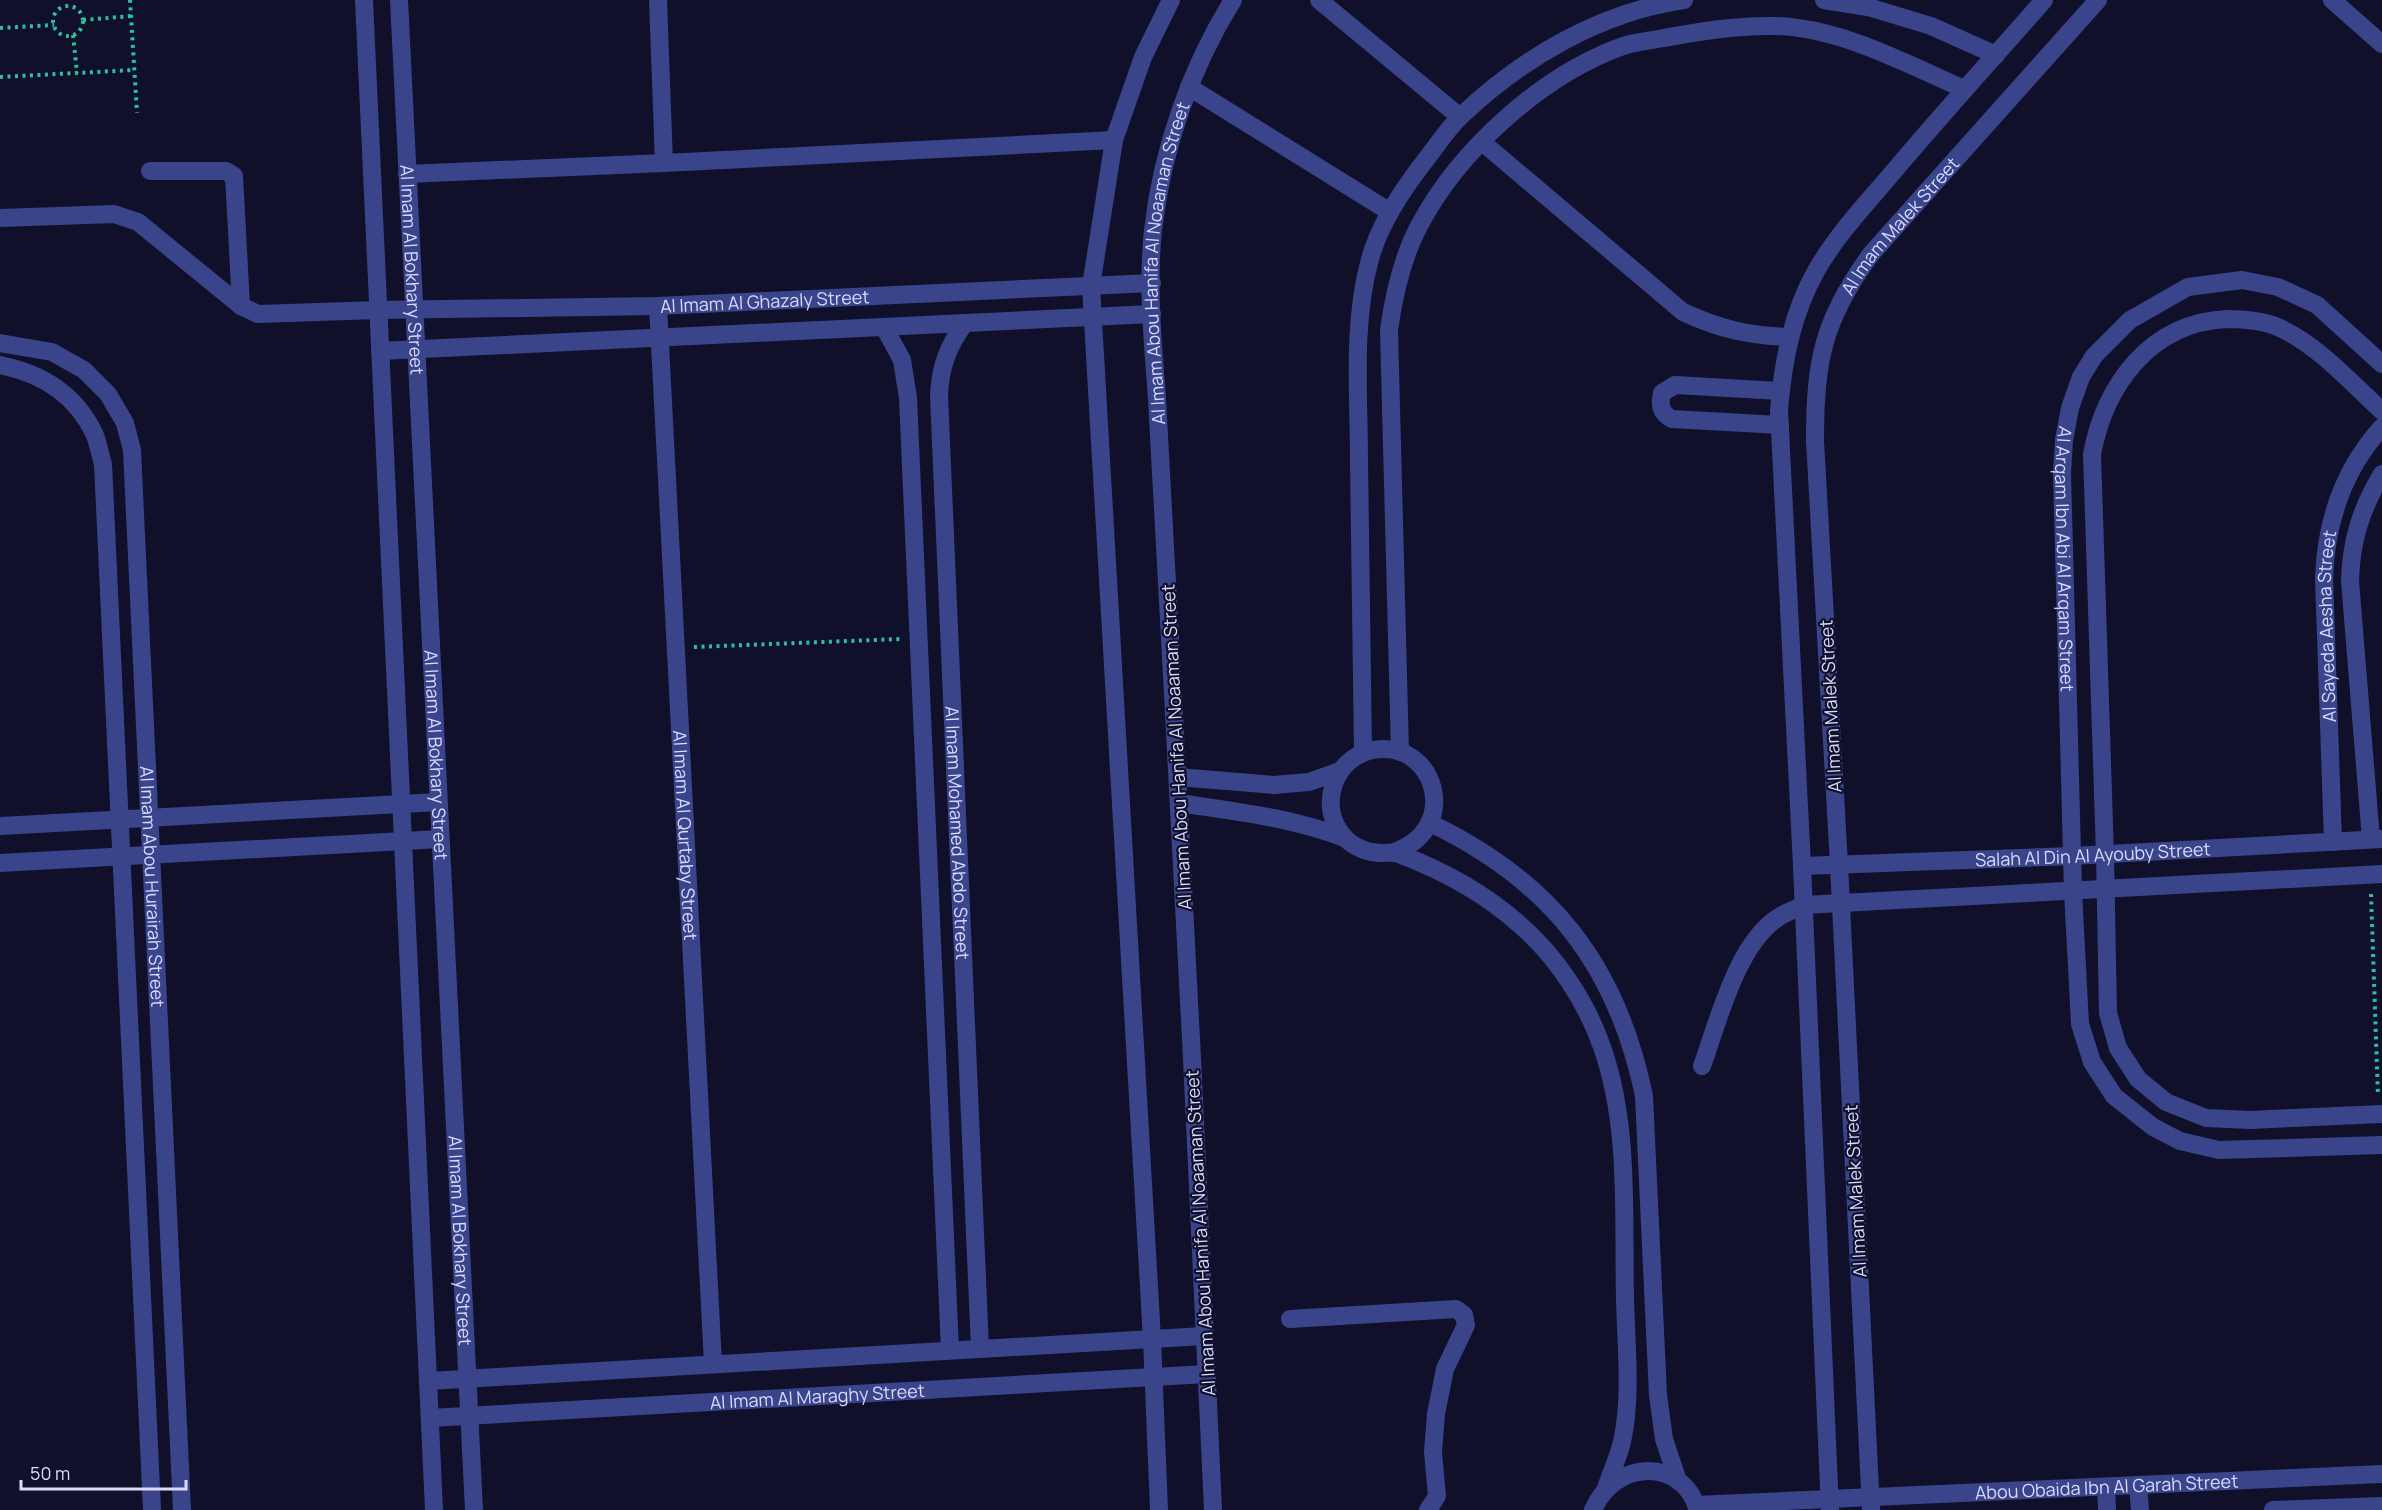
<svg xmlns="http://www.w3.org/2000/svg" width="2382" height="1510" font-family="Manrope,sans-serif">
<rect width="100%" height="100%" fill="#10102a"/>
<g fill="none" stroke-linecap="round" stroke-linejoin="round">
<g stroke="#2dbf9e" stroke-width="4" stroke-dasharray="3 4.5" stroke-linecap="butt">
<path d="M130,0L137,113"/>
<circle cx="68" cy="21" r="15"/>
<path d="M83,20L131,16"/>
<path d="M0,28L54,25"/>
<path d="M73,35L77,73"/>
<path d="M0,77L134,70"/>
<path d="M694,647L900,639"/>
<path d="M2371,894L2378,1096"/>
</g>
<g stroke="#3a448a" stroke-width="18">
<path d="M364,0L434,1510"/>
<path id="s1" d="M399,0L474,1510"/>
<path d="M658,0L664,163"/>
<path d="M1319,0L1460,117"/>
<path d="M1824,0L1868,7L1931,26L1996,55"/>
<path d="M2332,0L2382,44"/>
<path d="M1189,87L1390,212"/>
<path d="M1482,142L1683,312C1719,329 1751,336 1790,337"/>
<path d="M150,171H226L234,176L241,306"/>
<path d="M407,174L664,163L1114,140"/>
<path id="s2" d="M0,218L114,214L138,222L241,306L258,314L378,310L658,306L1152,283"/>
<path id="s3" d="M658,306L713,1364"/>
<path id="s4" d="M965,323C948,346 940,367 939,396L980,1349"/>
<path d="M884,327L902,360L908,398L950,1350"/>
<path id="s5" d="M0,343L52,352L84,370L108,394L125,423L132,450L182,1510"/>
<path d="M380,351L1152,314"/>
<path id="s6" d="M2382,364L2317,305L2278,287L2242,280L2188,287L2130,320L2094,356L2081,377L2070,408L2064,440L2062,473L2073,892L2080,1024L2092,1062L2114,1096L2153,1127L2180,1141L2219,1150L2382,1145"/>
<path d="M0,365C41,373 75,394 94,433C98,442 100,454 103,464L152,1510"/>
<path d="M2382,411C2350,382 2319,346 2280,328C2263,320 2243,319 2226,319C2150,323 2105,385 2092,454L2105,855L2108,1013L2118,1048L2138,1079L2166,1102L2206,1118L2250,1120L2382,1114"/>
<path d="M1780,425L1672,419C1661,413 1659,406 1662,393L1675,385L1781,391"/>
<path d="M1400,752L1389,330C1394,294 1402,258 1419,226C1459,150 1542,75 1623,46C1634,42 1647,41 1658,39C1697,32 1736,25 1775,26C1841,28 1905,63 1964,89"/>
<path d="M1363,753C1362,656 1361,559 1359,461C1359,394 1352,324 1370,259C1379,226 1403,189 1424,162C1436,147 1447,129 1461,116C1522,58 1600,12 1684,0"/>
<path d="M1178,777L1274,785L1309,782L1340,771"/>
<path d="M1179,803C1239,812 1288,817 1345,838"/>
<path d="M1430,823C1551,881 1617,965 1644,1096L1658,1395L1664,1439L1678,1481"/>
<path d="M0,826L438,802"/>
<path d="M2371,839L2350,581C2351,541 2361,509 2382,474"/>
<path id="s7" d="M2333,842L2324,578C2326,520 2343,470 2382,427"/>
<path d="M1394,852C1462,829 1436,739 1373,750C1334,757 1316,808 1345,838C1355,848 1370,854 1384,853C1390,853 1393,852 1399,854C1444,871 1483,892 1519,924C1556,956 1586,1001 1602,1047C1630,1126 1623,1216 1625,1298C1626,1345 1632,1396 1622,1442C1618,1458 1611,1473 1606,1488"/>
<path d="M0,863L440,839"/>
<path id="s8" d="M1802,866L2072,856L2382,839"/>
<path d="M1702,1066C1718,1022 1737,943 1779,917C1786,912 1796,909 1804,905L2382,874"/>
<path d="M1290,1319L1456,1309L1464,1315L1466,1325L1445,1369L1436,1414L1433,1452L1437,1496L1428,1510"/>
<path d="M428,1381L1204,1336"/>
<path id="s9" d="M430,1418L1207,1374"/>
<path d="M2138,1485L2140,1510"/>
<path d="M2106,1487L2107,1510"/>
<path id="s10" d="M1696,1505L2382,1474"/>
<path d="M1159,1510L1152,1339L1091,286L1114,140L1143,57L1171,0"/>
<path id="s11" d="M1213,1510C1200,1232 1188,953 1172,675C1167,583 1162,491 1157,399C1153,344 1147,285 1153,230C1162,150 1190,69 1233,0"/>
<path d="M1593,1510C1614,1460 1682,1456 1698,1510"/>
<path d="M1830,1510L1802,866L1779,410C1783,361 1792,314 1816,271C1837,234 1867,203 1894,171C1943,113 1994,57 2044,0"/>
<path id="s12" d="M1871,1510L1839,865L1815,441C1815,360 1823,320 1871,254L2098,0"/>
<path d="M2273,1510L2382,1506"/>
</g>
</g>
<g text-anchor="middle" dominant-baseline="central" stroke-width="4.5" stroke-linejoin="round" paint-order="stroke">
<g font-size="18" fill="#d9dbff" stroke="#10102a">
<text stroke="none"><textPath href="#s12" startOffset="1310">Al Imam Malek Street</textPath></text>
<text stroke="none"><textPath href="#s11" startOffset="1250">Al Imam Abou Hanifa Al Noaaman Street</textPath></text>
<text stroke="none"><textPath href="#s1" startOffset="270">Al Imam Al Bokhary Street</textPath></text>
<text stroke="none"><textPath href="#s2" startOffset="798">Al Imam Al Ghazaly Street</textPath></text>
<text stroke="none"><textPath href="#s6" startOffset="549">Al Arqam Ibn Abi Al Arqam Street</textPath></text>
<text stroke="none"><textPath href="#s7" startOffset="216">Al Sayeda Aesha Street</textPath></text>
<text transform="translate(1830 706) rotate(-93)">Al Imam Malek Street</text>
<text transform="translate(1176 747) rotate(-93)">Al Imam Abou Hanifa Al Noaaman Street</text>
<text stroke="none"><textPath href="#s1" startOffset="756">Al Imam Al Bokhary Street</textPath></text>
<text stroke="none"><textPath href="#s4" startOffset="516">Al Imam Mohamed Abdo Street</textPath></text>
<text stroke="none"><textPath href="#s3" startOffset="530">Al Imam Al Qurtaby Street</textPath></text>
<text stroke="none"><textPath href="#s8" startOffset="291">Salah Al Din Al Ayouby Street</textPath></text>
<text stroke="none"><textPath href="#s5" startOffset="622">Al Imam Abou Hurairah Street</textPath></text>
<text transform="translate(1855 1191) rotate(-93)">Al Imam Malek Street</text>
<text transform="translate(1200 1233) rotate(-93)">Al Imam Abou Hanifa Al Noaaman Street</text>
<text stroke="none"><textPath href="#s1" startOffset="1242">Al Imam Al Bokhary Street</textPath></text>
<text stroke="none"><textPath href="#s9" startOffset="388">Al Imam Al Maraghy Street</textPath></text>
<text stroke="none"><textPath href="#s10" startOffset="411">Abou Obaida Ibn Al Garah Street</textPath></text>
</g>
</g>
<path d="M21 1480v9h165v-9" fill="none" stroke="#d9dbff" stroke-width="3"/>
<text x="30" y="1480" font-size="18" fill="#d9dbff" stroke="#10102a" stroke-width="4.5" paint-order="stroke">50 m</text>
</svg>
